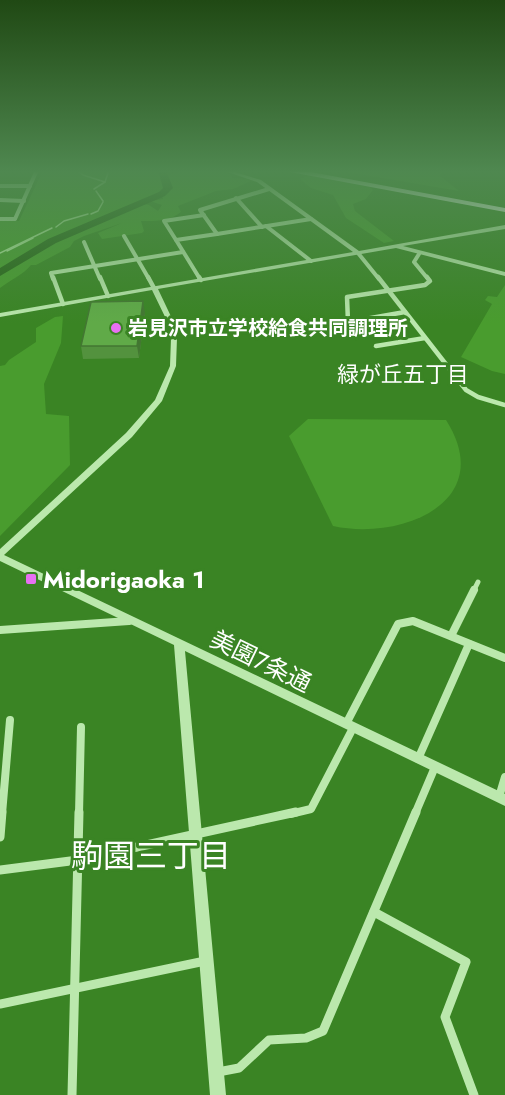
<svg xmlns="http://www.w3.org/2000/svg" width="505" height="1095" font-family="Jost,'Noto Sans JP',sans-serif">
<rect width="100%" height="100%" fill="#3a8424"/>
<g fill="#499c2e">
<path d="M43,170L69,172L71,170H159L164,187L163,191L144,202L86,224L102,221L144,204L149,205L158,211L162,205L150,201L163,199L162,195L168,193L171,187L166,176L178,172V170L228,172L233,178L247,179L251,181L233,189L216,191L178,206L181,212C168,222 156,221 141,221L144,231L142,233L102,239L98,233L122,223L84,236L74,241L70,247L36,265H31C23,275 10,280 0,288V220L19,221Z"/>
<path d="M335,170H451L439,175L459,191Z"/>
<path d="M308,175L370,187L373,190L366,199L353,204L355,211L394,241L384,243L346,218L333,195L311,188L300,179Z"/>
<path d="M505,285V374L492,371L461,357L492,304L485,300L488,296L497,297Z"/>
<path d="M63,316L61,343L44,384L46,414L69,416L70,465L0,536V366L5,365L9,360L36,342V328L55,317Z"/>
<path d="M308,419L446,420C498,502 401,541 333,526L289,436Z"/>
</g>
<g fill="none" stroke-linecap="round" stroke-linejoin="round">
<g stroke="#b4e9a1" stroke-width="1.5">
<path d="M51,170L78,171L83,175L105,182"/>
<path d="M94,189L105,182L109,170"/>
<path d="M96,191L103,201"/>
<path d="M91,214L98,211L103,202"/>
<path d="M56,227L64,221L88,214"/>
<path d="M7,251L33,238"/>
<path d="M0,253L52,228"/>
</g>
<path fill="#296419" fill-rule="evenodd" d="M158,170H166L173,188L165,196L56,243L0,276V268L48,239L159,192L163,188Z"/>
<g stroke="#bbe8ad" stroke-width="4">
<path d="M0,186H30"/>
<path d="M269,189L200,210L217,234L311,219"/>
<path d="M236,198L262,227"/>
<path d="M0,200L24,201"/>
<path d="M0,219H15L37,170"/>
<path d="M266,226L311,261"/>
<path d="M124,236L149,279"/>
<path d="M176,240L164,221L204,215"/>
<path d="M84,242L100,279"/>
<path d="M358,253L379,279"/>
<path d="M419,254L414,262L428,279"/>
<path d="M53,279L51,273L183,252"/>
<path d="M200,279L176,240L217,234"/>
</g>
<g stroke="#bbe8ad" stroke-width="4.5">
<path d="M53,277L63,304"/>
<path d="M100,277L108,296"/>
<path d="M148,277L154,288"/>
<path d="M199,277L201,280"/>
<path d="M378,277L466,390L478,397L505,405"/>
<path d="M405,312L348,322L347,297L425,285L430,281L427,277"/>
<path d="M376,346L425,338"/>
</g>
<path stroke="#bbe8ad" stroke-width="5" d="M473,592L478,582"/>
<g stroke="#bbe8ad" stroke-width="8">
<path d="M0,630L129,621"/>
<path d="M451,636L474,590"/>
<path d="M346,724L398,624L413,621L505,658"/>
<path d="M418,759L469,644"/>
<path d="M499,797L505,777"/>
<path d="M2,814L10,720"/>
<path d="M79,814L81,727"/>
<path d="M290,814L311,809L353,728"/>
<path d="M415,814L435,767"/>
</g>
<g stroke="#bbe8ad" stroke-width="9">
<path d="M0,837L2,812"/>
<path d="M0,870L78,860L296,812"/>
<path d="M374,912L466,962L445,1017L474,1095"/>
<path d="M0,1004L205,961"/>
<path d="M218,1072L239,1068L269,1040L306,1038L323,1031L416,812"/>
<path d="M72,1095L79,812"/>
</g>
<path fill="#bbe8ad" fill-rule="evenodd" d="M222,170H228L261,180L359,251L505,225V229L403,246L505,272V276L396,248L158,289L175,325L177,338L176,366L162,401L132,437L4,555L505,794V806L185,651L226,1095H210L174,645L0,561V549L126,433L155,400L170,366L171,338L169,325L152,290L0,317V313L353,252L257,182Z"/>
<path fill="#fff" fill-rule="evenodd" d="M287,170H300L505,208V212L290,172Z"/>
</g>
<path fill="#53923e" d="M145,313L139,358L83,359L81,346Z"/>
<path fill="#437732" d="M143,301L145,313L139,358L137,346Z"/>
<path fill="#60aa48" stroke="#437732" stroke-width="1.5" d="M143,301L137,346H81L91,302Z"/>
<linearGradient id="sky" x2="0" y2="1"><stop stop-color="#204914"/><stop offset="0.53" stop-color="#4f8850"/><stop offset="1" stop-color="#4f8850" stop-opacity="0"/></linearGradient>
<rect width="505" height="323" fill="url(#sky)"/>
<g fill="#e870f3" stroke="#3a8424" stroke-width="2">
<circle cx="116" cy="328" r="6"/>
<rect x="25" y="573" width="12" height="12" rx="3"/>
</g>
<g text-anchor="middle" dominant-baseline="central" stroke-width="6" stroke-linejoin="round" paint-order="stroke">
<g font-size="20" font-weight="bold" fill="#fff" stroke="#3a8424" text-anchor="start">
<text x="128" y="328">岩見沢市立学校給食共同調理所</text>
</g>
<g font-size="22" fill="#fff" stroke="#3a8424">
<text x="403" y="374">緑が丘五丁目</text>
</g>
<g font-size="24" font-weight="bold" fill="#fff" stroke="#3a8424" text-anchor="start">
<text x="43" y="579">Midorigaoka 1</text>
</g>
<g font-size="24" fill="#fff" stroke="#3a8424">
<text transform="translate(261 661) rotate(26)">美園7条通</text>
</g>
<g font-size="32" fill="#fff" stroke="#3a8424">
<text x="151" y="856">駒園三丁目</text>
</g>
</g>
</svg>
